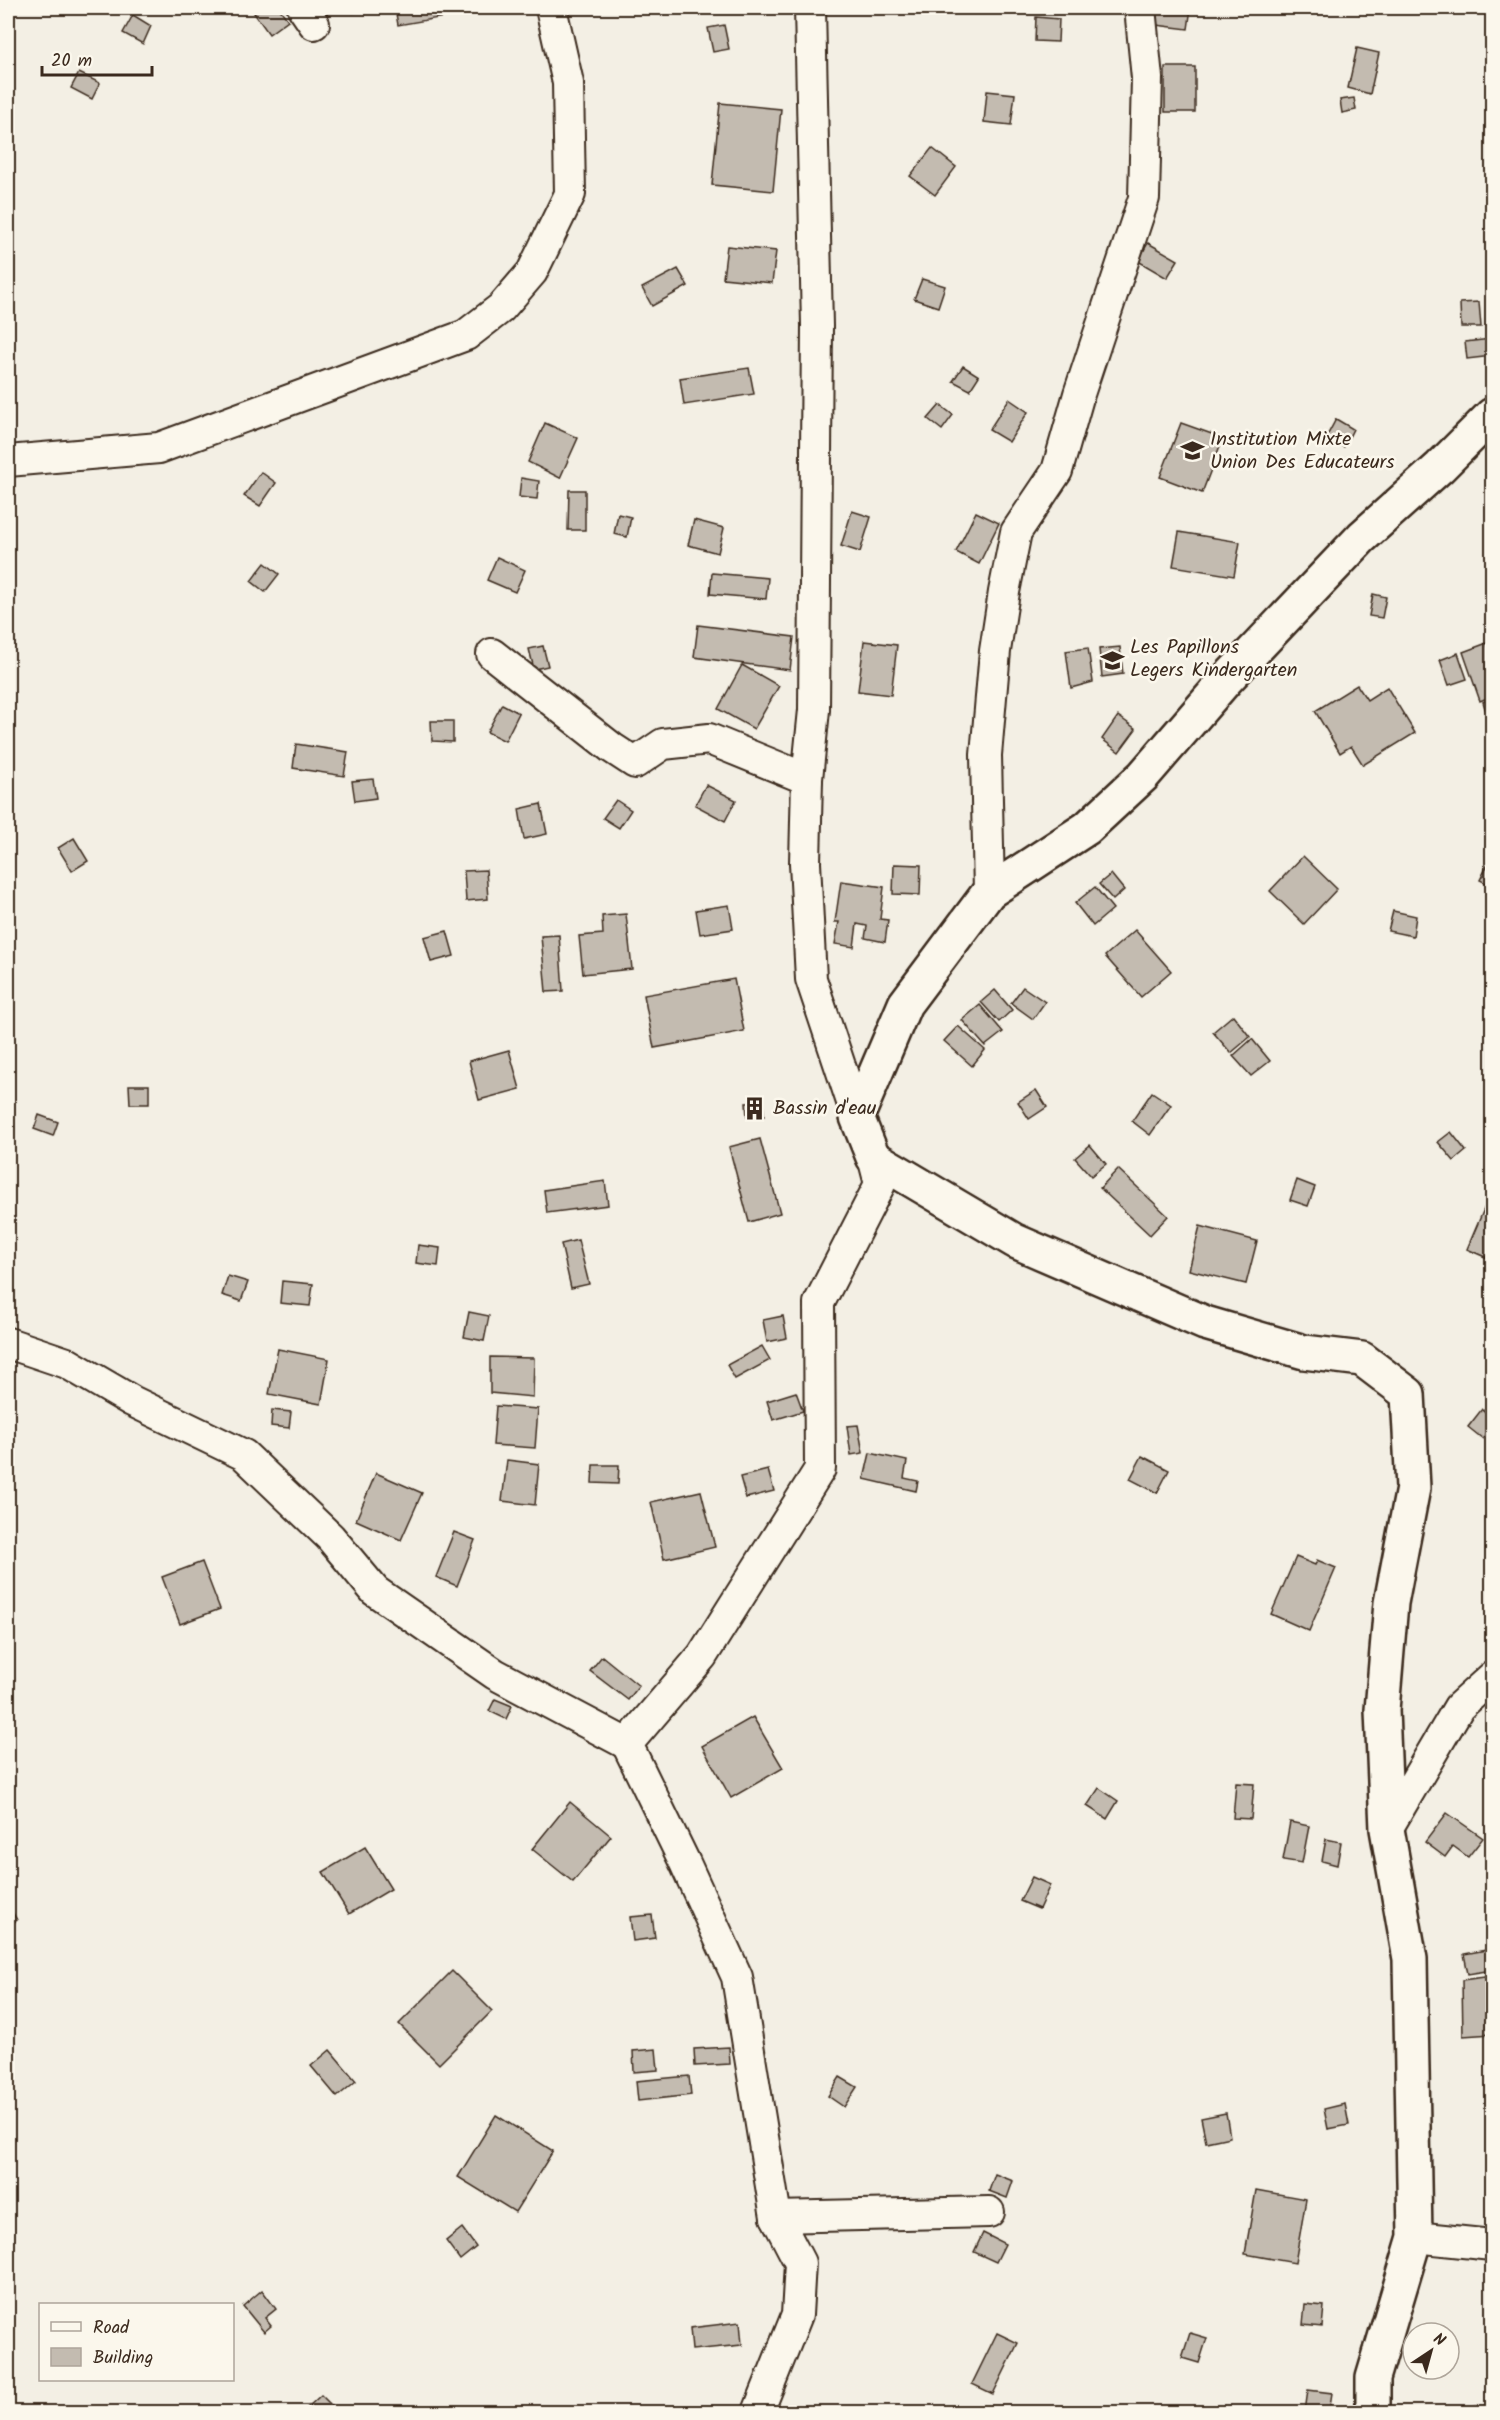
<svg xmlns="http://www.w3.org/2000/svg" width="1500" height="2420" font-family="Kalam,sans-serif">
<rect width="100%" height="100%" fill="#f3efe4"/>
<filter id="ink" filterUnits="userSpaceOnUse"><feTurbulence type="fractalNoise" baseFrequency=".0167" numOctaves="2"/><feDisplacementMap in="SourceGraphic" scale="12" xChannelSelector="R" yChannelSelector="G"/><feConvolveMatrix kernelMatrix="1 2 1 2 8 2 1 2 1" color-interpolation-filters="sRGB"/></filter>
<g filter="url(#ink)">
<g fill="#c3bbb0" stroke="#3b2a1e" stroke-width="1.5">
<path d="M262,8H279L288,20L269,34L254,13Z"/>
<path d="M352,8H380L353,13Z"/>
<path d="M395,8H454L456,15L398,25Z"/>
<path d="M945,8H968L969,11L946,14Z"/>
<path d="M1150,8H1191L1188,29L1148,24Z"/>
<path d="M133,15L151,26L143,44L123,33Z"/>
<path d="M1036,17L1059,19L1058,42L1035,41Z"/>
<path d="M724,25L729,49L713,52L708,28Z"/>
<path d="M1357,48L1379,53L1370,94L1348,88Z"/>
<rect x="1165" y="67" width="30" height="45"/>
<path d="M79,73L100,83L92,99L71,88Z"/>
<path d="M987,91L1015,94L1011,125L984,122Z"/>
<path d="M1354,98L1356,110L1342,113L1340,100Z"/>
<path d="M720,103L781,109L773,191L712,185Z"/>
<path d="M932,148L956,167L935,195L910,176Z"/>
<path d="M1148,243L1178,260L1167,278L1138,261Z"/>
<path d="M727,246L776,251L772,283L723,278Z"/>
<path d="M678,269L688,286L652,306L642,288Z"/>
<path d="M922,279L945,286L938,307L914,299Z"/>
<path d="M1479,302L1481,327H1461L1460,303Z"/>
<path d="M1491,339L1492,356L1467,359L1465,342Z"/>
<path d="M963,366L979,376L970,390L953,381Z"/>
<path d="M749,368L754,394L684,405L680,378Z"/>
<path d="M1009,399L1028,412L1009,442L989,430Z"/>
<path d="M940,405L953,415L942,430L928,419Z"/>
<path d="M1336,419L1353,429L1344,447L1326,438Z"/>
<path d="M545,423L578,438L560,478L528,462Z"/>
<path d="M1181,423L1223,438L1202,493L1160,477Z"/>
<path d="M261,472L276,483L260,506L244,496Z"/>
<path d="M521,478L539,481L537,499L519,497Z"/>
<path d="M569,490H585V530H568Z"/>
<path d="M852,511L871,517L860,552L841,546Z"/>
<path d="M976,512L999,523L979,564L956,552Z"/>
<path d="M618,514L631,517L627,537L614,534Z"/>
<path d="M694,520L724,528L718,553L688,545Z"/>
<path d="M1179,532L1240,542L1234,576L1173,566Z"/>
<path d="M497,557L525,570L515,592L487,580Z"/>
<path d="M265,563L279,574L265,592L251,581Z"/>
<path d="M712,573L768,578L766,599L710,594Z"/>
<path d="M1373,594L1386,597L1382,618L1369,616Z"/>
<path d="M698,625L794,637L790,670L694,657Z"/>
<path d="M864,641L897,645L891,695L858,691Z"/>
<path d="M1487,643L1492,657V696L1480,701L1463,652Z"/>
<path d="M543,646L548,666L534,669L529,649Z"/>
<path d="M1120,647L1123,674L1102,677L1099,649Z"/>
<path d="M1088,648L1093,682L1071,688L1066,651Z"/>
<path d="M1458,653L1467,679L1449,685L1440,660Z"/>
<path d="M742,665L779,686L754,729L718,709Z"/>
<path d="M1357,685L1367,700L1387,687L1415,733L1363,765L1351,746L1340,753L1315,711Z"/>
<path d="M1492,698V720L1489,721L1483,702Z"/>
<path d="M502,704L519,713L505,741L487,732Z"/>
<path d="M1118,716L1136,729L1119,752L1102,739Z"/>
<path d="M431,721H453V742L432,741Z"/>
<path d="M296,744L348,752L344,776L293,768Z"/>
<path d="M373,779L376,798L355,801L352,781Z"/>
<path d="M706,785L736,800L725,821L695,805Z"/>
<path d="M616,800L631,810L619,828L603,818Z"/>
<path d="M541,804L547,834L524,839L519,809Z"/>
<path d="M74,838L88,861L72,871L58,848Z"/>
<path d="M1303,856L1337,889L1304,924L1270,891Z"/>
<path d="M1489,862L1492,863V886L1480,880Z"/>
<path d="M894,864L921,865L920,895L893,894Z"/>
<path d="M486,870L488,899L466,901L464,871Z"/>
<path d="M1111,874L1124,890L1113,900L1099,884Z"/>
<path d="M841,881L884,887L880,919L888,920L885,942L865,938L867,926L857,924L854,947L835,944L839,922H835Z"/>
<path d="M1095,887L1113,909L1093,926L1075,903Z"/>
<path d="M729,905L733,929L700,934L696,910Z"/>
<path d="M1393,911L1416,916L1413,936L1388,931Z"/>
<path d="M626,914L632,969L583,974L579,936L603,934L602,916Z"/>
<path d="M1135,930L1171,971L1141,997L1105,956Z"/>
<path d="M447,931L454,956L431,962L424,937Z"/>
<path d="M559,935L563,991L546,992L541,936Z"/>
<path d="M734,979L744,1031L654,1048L644,995Z"/>
<path d="M1023,987L1045,1002L1033,1019L1011,1003Z"/>
<path d="M995,990L1012,1010L999,1022L981,1002Z"/>
<path d="M980,1005L1003,1032L985,1046L962,1020Z"/>
<path d="M1233,1015L1250,1037L1231,1053L1213,1032Z"/>
<path d="M958,1026L985,1050L972,1066L944,1041Z"/>
<path d="M1252,1039L1270,1061L1251,1076L1233,1056Z"/>
<path d="M509,1050L520,1089L479,1100L469,1061Z"/>
<path d="M129,1085H149V1104H130Z"/>
<path d="M1036,1090L1047,1107L1029,1119L1018,1102Z"/>
<path d="M1152,1092L1171,1105L1150,1135L1132,1121Z"/>
<path d="M763,1102L764,1116L747,1117L746,1103Z"/>
<path d="M39,1115L58,1122L53,1136L34,1129Z"/>
<path d="M1451,1132L1466,1151L1454,1161L1438,1142Z"/>
<path d="M760,1139L780,1213L749,1222L729,1147Z"/>
<path d="M1090,1145L1106,1164L1091,1176L1075,1158Z"/>
<path d="M1118,1169L1168,1216L1150,1235L1100,1188Z"/>
<path d="M1297,1180L1315,1187L1308,1206L1290,1200Z"/>
<path d="M605,1181L608,1205L547,1213L544,1190Z"/>
<path d="M1487,1202L1492,1204V1260L1467,1249Z"/>
<path d="M1200,1226L1257,1241L1246,1284L1189,1270Z"/>
<path d="M578,1240L589,1284L571,1288L561,1244Z"/>
<path d="M418,1245L440,1248L438,1266L416,1263Z"/>
<path d="M228,1276L248,1282L241,1301L222,1295Z"/>
<path d="M282,1281L313,1284L310,1306L280,1303Z"/>
<path d="M469,1312L489,1316L484,1341L464,1337Z"/>
<path d="M783,1316L787,1338L767,1342L763,1320Z"/>
<path d="M762,1346L770,1360L735,1379L727,1365Z"/>
<path d="M278,1349L329,1359L321,1404L269,1394Z"/>
<path d="M490,1357L534,1358L533,1397L490,1393Z"/>
<path d="M796,1392L803,1411L773,1420L767,1401Z"/>
<path d="M496,1406L538,1409L535,1448L493,1445Z"/>
<path d="M1482,1409L1492,1418V1426L1483,1439L1468,1427Z"/>
<path d="M272,1410L291,1412L289,1428L271,1426Z"/>
<path d="M858,1425L863,1453L851,1455L847,1426Z"/>
<path d="M870,1453L907,1461L904,1478L918,1481L916,1491L864,1479Z"/>
<path d="M1142,1456L1169,1470L1157,1493L1130,1479Z"/>
<path d="M507,1460L539,1464L535,1505L502,1501Z"/>
<path d="M593,1465H619L618,1484L592,1483Z"/>
<path d="M768,1470L774,1491L746,1498L740,1477Z"/>
<path d="M376,1473L422,1493L401,1540L356,1520Z"/>
<path d="M701,1491L715,1547L664,1559L651,1502Z"/>
<path d="M454,1532L475,1540L457,1586L436,1577Z"/>
<path d="M1296,1557L1315,1565L1317,1560L1336,1568L1309,1631L1271,1614Z"/>
<path d="M202,1562L220,1609L180,1624L162,1577Z"/>
<path d="M602,1656L639,1686L628,1700L590,1671Z"/>
<path d="M495,1699L512,1706L506,1719L489,1711Z"/>
<path d="M753,1717L783,1768L731,1798L702,1746Z"/>
<path d="M1236,1783L1254,1784L1251,1819L1233,1818Z"/>
<path d="M1099,1788L1118,1801L1107,1819L1087,1806Z"/>
<path d="M570,1802L611,1836L573,1882L532,1849Z"/>
<path d="M1447,1813L1483,1838L1468,1857L1453,1846L1445,1857L1425,1842Z"/>
<path d="M1290,1822L1309,1826L1302,1863L1283,1860Z"/>
<path d="M1326,1839L1341,1842L1337,1865L1322,1861Z"/>
<path d="M365,1847L391,1889L349,1914L323,1872Z"/>
<path d="M1032,1877L1050,1885L1039,1909L1020,1901Z"/>
<path d="M8,1905L17,1920L8,1926Z"/>
<path d="M652,1915L655,1938L633,1941L630,1917Z"/>
<path d="M1492,1949V1970L1468,1974L1464,1954Z"/>
<path d="M452,1971L492,2011L439,2064L399,2024Z"/>
<path d="M1492,1976V2034L1463,2036L1462,1980Z"/>
<path d="M729,2047L730,2064L695,2066L694,2049Z"/>
<path d="M656,2049L658,2070L634,2072L633,2051Z"/>
<path d="M330,2050L356,2081L337,2097L311,2066Z"/>
<path d="M689,2076L691,2095L638,2101L636,2081Z"/>
<path d="M840,2077L857,2087L844,2107L828,2096Z"/>
<path d="M1345,2104L1349,2125L1328,2129L1324,2109Z"/>
<path d="M1226,2113L1230,2137L1206,2142L1201,2118Z"/>
<path d="M496,2115L553,2151L515,2212L458,2177Z"/>
<path d="M995,2174L1013,2181L1007,2198L989,2191Z"/>
<path d="M1256,2190L1306,2199L1295,2263L1245,2254Z"/>
<path d="M462,2228L476,2247L460,2260L446,2241Z"/>
<path d="M983,2233L1005,2244L996,2262L974,2252Z"/>
<path d="M262,2290L276,2309L265,2318L271,2326L264,2332L243,2306Z"/>
<path d="M1305,2304L1324,2306L1322,2327L1303,2325Z"/>
<path d="M740,2322L742,2345L692,2350L690,2328Z"/>
<path d="M997,2333L1018,2343L993,2394L972,2384Z"/>
<path d="M1190,2333L1207,2338L1199,2363L1182,2358Z"/>
<path d="M1308,2390L1332,2393L1329,2412H1305Z"/>
<path d="M321,2395L338,2412H311L307,2408Z"/>
<path d="M1492,2404V2412H1482L1480,2407Z"/>
<path d="M1477,2405L1479,2412H1436Z"/>
</g>
<g fill="none" stroke-linecap="round" stroke-linejoin="round">
<defs>
<g id="street">
<path d="M303,8L314,24"/>
<path d="M810,8L817,326L814,710L807,779L805,863L811,979L857,1117"/>
<path d="M8,461L159,448L466,335L501,308L532,272L570,194L568,83L551,8"/>
<path d="M492,654L612,748L635,763L663,744L709,739L807,779"/>
<path d="M989,892L986,755L995,651L1004,592L1016,532L1057,471L1079,394L1144,198L1147,78L1140,8"/>
<path d="M8,1343L67,1363L132,1401L244,1455L330,1537L375,1591L495,1674L627,1744"/>
<path d="M1387,1829L1459,1707L1492,1677"/>
<path d="M776,2217L989,2212"/>
<path d="M1415,2237L1492,2245"/>
<path d="M758,2412L797,2315L800,2263L776,2217L737,1977L685,1863L627,1744L702,1656L820,1469L819,1303L880,1184L873,1157"/>
</g>
<path id="secondary" d="M1373,2412V2378L1415,2237L1410,1959L1387,1829L1382,1710L1391,1603L1413,1488L1408,1394L1362,1359L1304,1352L1205,1323L1015,1241L873,1157L857,1117L905,1004L989,892L1087,828L1143,776L1226,680L1362,537L1440,467L1492,415"/>
</defs>
<use href="#street" stroke="#3b2a1e" stroke-width="34"/>
<use href="#secondary" stroke="#3b2a1e" stroke-width="38"/>
<use href="#street" stroke="#fbf7ec" stroke-width="30"/>
<use href="#secondary" stroke="#fbf7ec" stroke-width="33"/>
</g>
</g>
<defs>
<symbol id="school-bare" viewBox="-9 -9 18 18"><path d="M0-5L7-2L0 1L-7-2ZM-4 1L0 2.5L4 1V4Q0 6-4 4Z" fill="#3b2a1e" stroke="#fbf7ec" stroke-width="2.5" paint-order="stroke"/></symbol>
<symbol id="building-bare" viewBox="-9 -9 18 18"><path d="M-4-6H4V6H1V3H-1V6H-4ZM-2.5-4.3h1.7v1.8h-1.7ZM.8-4.3h1.7v1.8H.8ZM-2.5-1h1.7V.8h-1.7ZM.8-1h1.7V.8H.8Z" fill="#3b2a1e" stroke="#fbf7ec" stroke-width="2.5" paint-order="stroke"/></symbol>
</defs>
<g fill-rule="evenodd">
<use href="#school-bare" x="1176" y="434" width="33" height="33"/>
<use href="#school-bare" x="1096" y="644" width="33" height="33"/>
<use href="#building-bare" x="738" y="1092" width="33" height="33"/>
</g>
<g text-anchor="middle" dominant-baseline="central" stroke-width="5" stroke-linejoin="round" paint-order="stroke">
<g font-size="20" fill="#3b2a1e" stroke="#fbf7ec" text-anchor="start">
<text x="1210" y="440">Institution Mixte<tspan x="1210" dy="23">Union Des Educateurs</tspan></text>
<text x="1130" y="648">Les Papillons<tspan x="1130" dy="23">Legers Kindergarten</tspan></text>
<text x="773" y="1109">Bassin d'eau</text>
</g>
</g>
<rect width="1500" height="2420" fill="none" stroke="#fbf7ec" stroke-width="30"/>
<rect x="15" y="15" width="1470" height="2390" fill="none" stroke="#3b2a1e" stroke-width="2" filter="url(#ink)"/>
<rect x="39" y="2303" width="195" height="78" fill="#fbf7ec" stroke="#aea59a" stroke-width="1.5"/>
<rect x="51" y="2322" width="30" height="9" fill="#fbf7ec" stroke="#aea59a" stroke-width="1.5"/>
<text x="93" y="2333" font-size="18" fill="#3b2a1e">Road</text>
<rect x="51" y="2348" width="30" height="18" fill="#c3bbb0" stroke="#aea59a" stroke-width="1.5"/>
<text x="93" y="2363" font-size="18" fill="#3b2a1e">Building</text>
<g transform="translate(1431 2351) rotate(36)"><circle r="28" fill="#fbf7ec" stroke="#aea59a" stroke-width="1.5"/>
<path d="M0-4.5L10 22L0 15L-10 22Z" fill="#3b2a1e"/>
<text y="-9" font-size="16" font-weight="bold" text-anchor="middle" fill="#3b2a1e">N</text>
</g>
<path d="M42 66v9h110v-9" fill="none" stroke="#3b2a1e" stroke-width="3"/>
<text x="51" y="66" font-size="18" fill="#3b2a1e" stroke="#fbf7ec" stroke-width="4.5" paint-order="stroke">20 m</text>
</svg>
